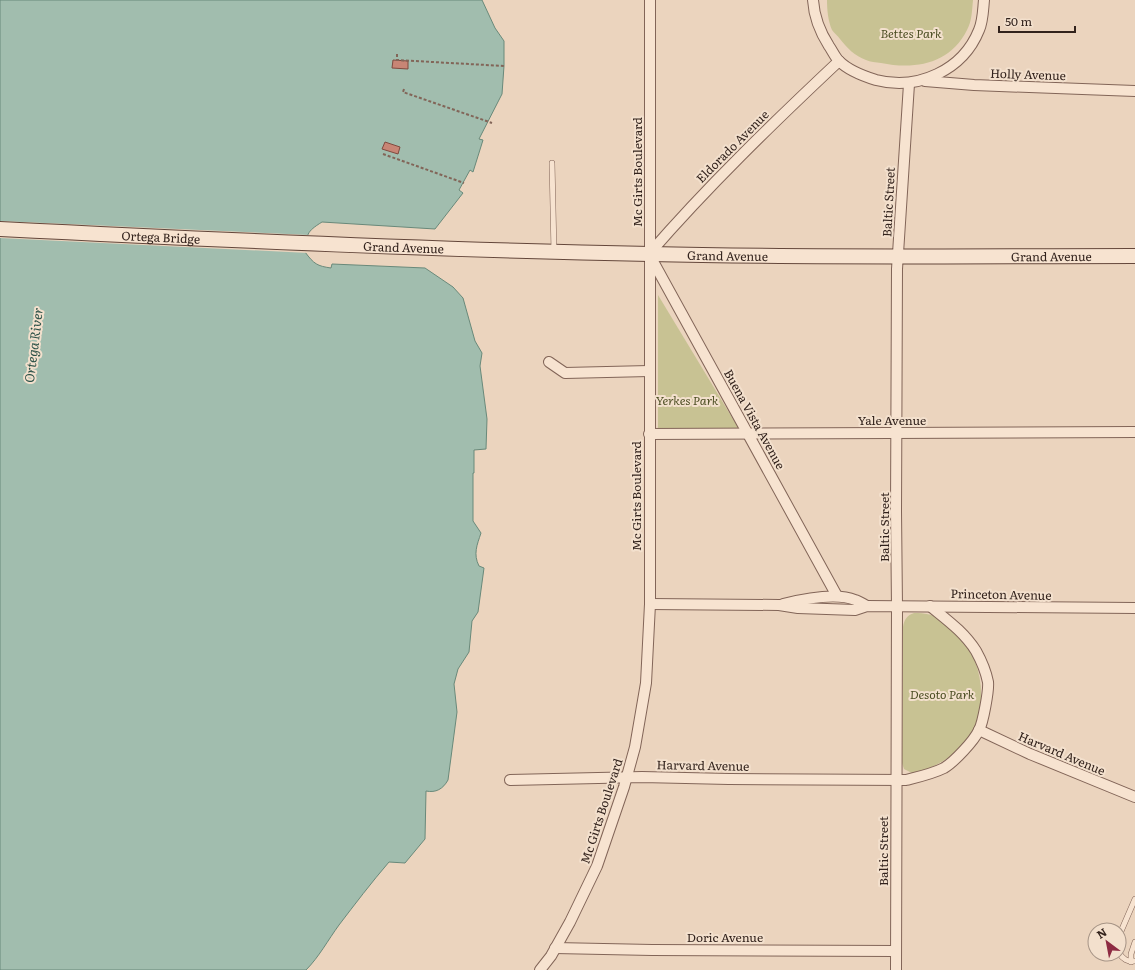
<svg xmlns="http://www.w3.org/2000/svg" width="1135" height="970" font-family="Literata,serif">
<rect width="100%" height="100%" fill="#ebd4be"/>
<g fill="#c8c293">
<path d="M827,0H973C972,10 972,21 967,30C950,64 915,70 881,63C876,62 870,62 866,60C855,56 847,48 840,39C838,36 834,33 832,30C828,21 827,9 827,0Z"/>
<path d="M658,295L739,429L658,428Z"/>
<path d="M914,613C936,613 942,619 956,634C963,642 971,650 975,661C984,685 984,715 969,737C956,757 936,766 914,774L904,769L902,763L903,627C904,620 907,615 914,613Z"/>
</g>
<path fill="#a1bdae" stroke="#69897a" d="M0,0H482L495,28L504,41V66L502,94L479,139L483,140L473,172L470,170L459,190L463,193L435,229L322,222C306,232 307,234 305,252C314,264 317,266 331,268L332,264L425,268L453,287L463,298L475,341L482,353L480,366L487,419L486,449L474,450V473H473V521L481,533C477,545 473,554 479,566L484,568L478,612L472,621L469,652L458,669L454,684L457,712L448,780C443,789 436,793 426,791L425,839L405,863L389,862C371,883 355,904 339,925C328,940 319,957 306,970H0Z"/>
<path fill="#ebd4be" d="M0,221L309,235L308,253L0,238Z"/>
<g fill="#c88575" stroke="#804a3f">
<path d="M393,60L408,61V69L392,68Z"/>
<path d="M385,142L400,147L398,154L382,149Z"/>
</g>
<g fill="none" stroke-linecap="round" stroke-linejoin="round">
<defs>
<g id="lane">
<path d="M552,163L554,252"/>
<path d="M1119,936L1135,899"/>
<path d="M1119,953C1123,959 1127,962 1135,961"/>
<path d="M1131,962V954L1135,942"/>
</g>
<g id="street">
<path d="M813,0C814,16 820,32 829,46C832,50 835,57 839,61C849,71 863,76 876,80C918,91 963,70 979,30C983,21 983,10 984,0"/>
<path d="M925,81L974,85L1135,91"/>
<path d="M549,362L565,373L649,371"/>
<path d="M649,434L1135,432"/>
<path d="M837,596L649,254C708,186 773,123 839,61"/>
<path d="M650,604L779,605L798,608L855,610L867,606L1135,608"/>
<path d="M783,604C803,599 836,592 855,600C859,601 863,604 867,606"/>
<path d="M979,730L1030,754L1135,797"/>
<path d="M510,780L642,777L729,779L906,780C918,777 932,774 944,768C954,762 974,741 979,730C983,723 989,690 988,682C986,672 981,660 976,651C964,632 947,620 930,606"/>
<path d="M555,948L652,950L896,951"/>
<path d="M540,970L551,956L570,922L597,866L624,787L635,747L646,683L650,604V0"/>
<path d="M896,970L897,607L896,511L897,269L909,84"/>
</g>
<g id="secondary">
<path id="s1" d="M0,229C217,240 433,250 650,254C812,258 973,256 1135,256"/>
</g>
</defs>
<use href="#lane" stroke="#826558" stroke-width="6"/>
<use href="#street" stroke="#826558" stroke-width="12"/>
<use href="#secondary" stroke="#64473b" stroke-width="16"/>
<g stroke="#826558" stroke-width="2" stroke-dasharray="3 2" stroke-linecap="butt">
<path d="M397,54V60L504,66"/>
<path d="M404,89L403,92L492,123"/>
<path d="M383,154L464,183"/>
</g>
<use href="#lane" stroke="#f7e3d0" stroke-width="5"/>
<use href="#street" stroke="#f7e3d0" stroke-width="10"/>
<use href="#secondary" stroke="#f7e3d0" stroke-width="14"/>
</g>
<g text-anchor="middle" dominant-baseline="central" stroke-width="4" stroke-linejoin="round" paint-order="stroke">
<g font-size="12" font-style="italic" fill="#4c4e23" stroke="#f3e0cd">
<text x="911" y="33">Bettes Park</text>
<text x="687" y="400">Yerkes Park</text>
<text x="942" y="694">Desoto Park</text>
</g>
<g font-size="12" fill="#32221c" stroke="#f3e0cd">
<text transform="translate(1028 74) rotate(2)">Holly Avenue</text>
<text transform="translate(732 146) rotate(-45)">Eldorado Avenue</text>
<text transform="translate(637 172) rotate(-90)">Mc Girts Boulevard</text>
<text transform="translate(888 202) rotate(-87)">Baltic Street</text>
<text stroke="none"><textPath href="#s1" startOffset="161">Ortega Bridge</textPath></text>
<text stroke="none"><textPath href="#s1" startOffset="404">Grand Avenue</textPath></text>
<text stroke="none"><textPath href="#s1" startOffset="728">Grand Avenue</textPath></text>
<text stroke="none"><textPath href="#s1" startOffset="1052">Grand Avenue</textPath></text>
<text transform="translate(755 419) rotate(61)">Buena Vista Avenue</text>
<text x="892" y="420">Yale Avenue</text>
<text transform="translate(636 496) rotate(-90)">Mc Girts Boulevard</text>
<text transform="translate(884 527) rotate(-90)">Baltic Street</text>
<text transform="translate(1001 594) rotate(1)">Princeton Avenue</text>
<text transform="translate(1062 753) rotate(23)">Harvard Avenue</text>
<text transform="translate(703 765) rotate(1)">Harvard Avenue</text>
<text transform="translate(601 811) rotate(-72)">Mc Girts Boulevard</text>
<text transform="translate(883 851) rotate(-90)">Baltic Street</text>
<text x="725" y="937">Doric Avenue</text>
</g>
<g font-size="13" font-style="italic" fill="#2b5147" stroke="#f3e0cd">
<text transform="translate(33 345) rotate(-83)">Ortega River</text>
</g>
</g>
<g transform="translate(1107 942) rotate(328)"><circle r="19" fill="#f3e0cd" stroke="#a69486"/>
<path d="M0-3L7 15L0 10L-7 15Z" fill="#8e2b42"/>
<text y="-6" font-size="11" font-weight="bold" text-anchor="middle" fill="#32221c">N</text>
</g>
<path d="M999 26v6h76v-6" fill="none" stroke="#32221c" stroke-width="2"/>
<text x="1005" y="26" font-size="12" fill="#32221c" stroke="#f3e0cd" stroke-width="3" paint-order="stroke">50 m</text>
</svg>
